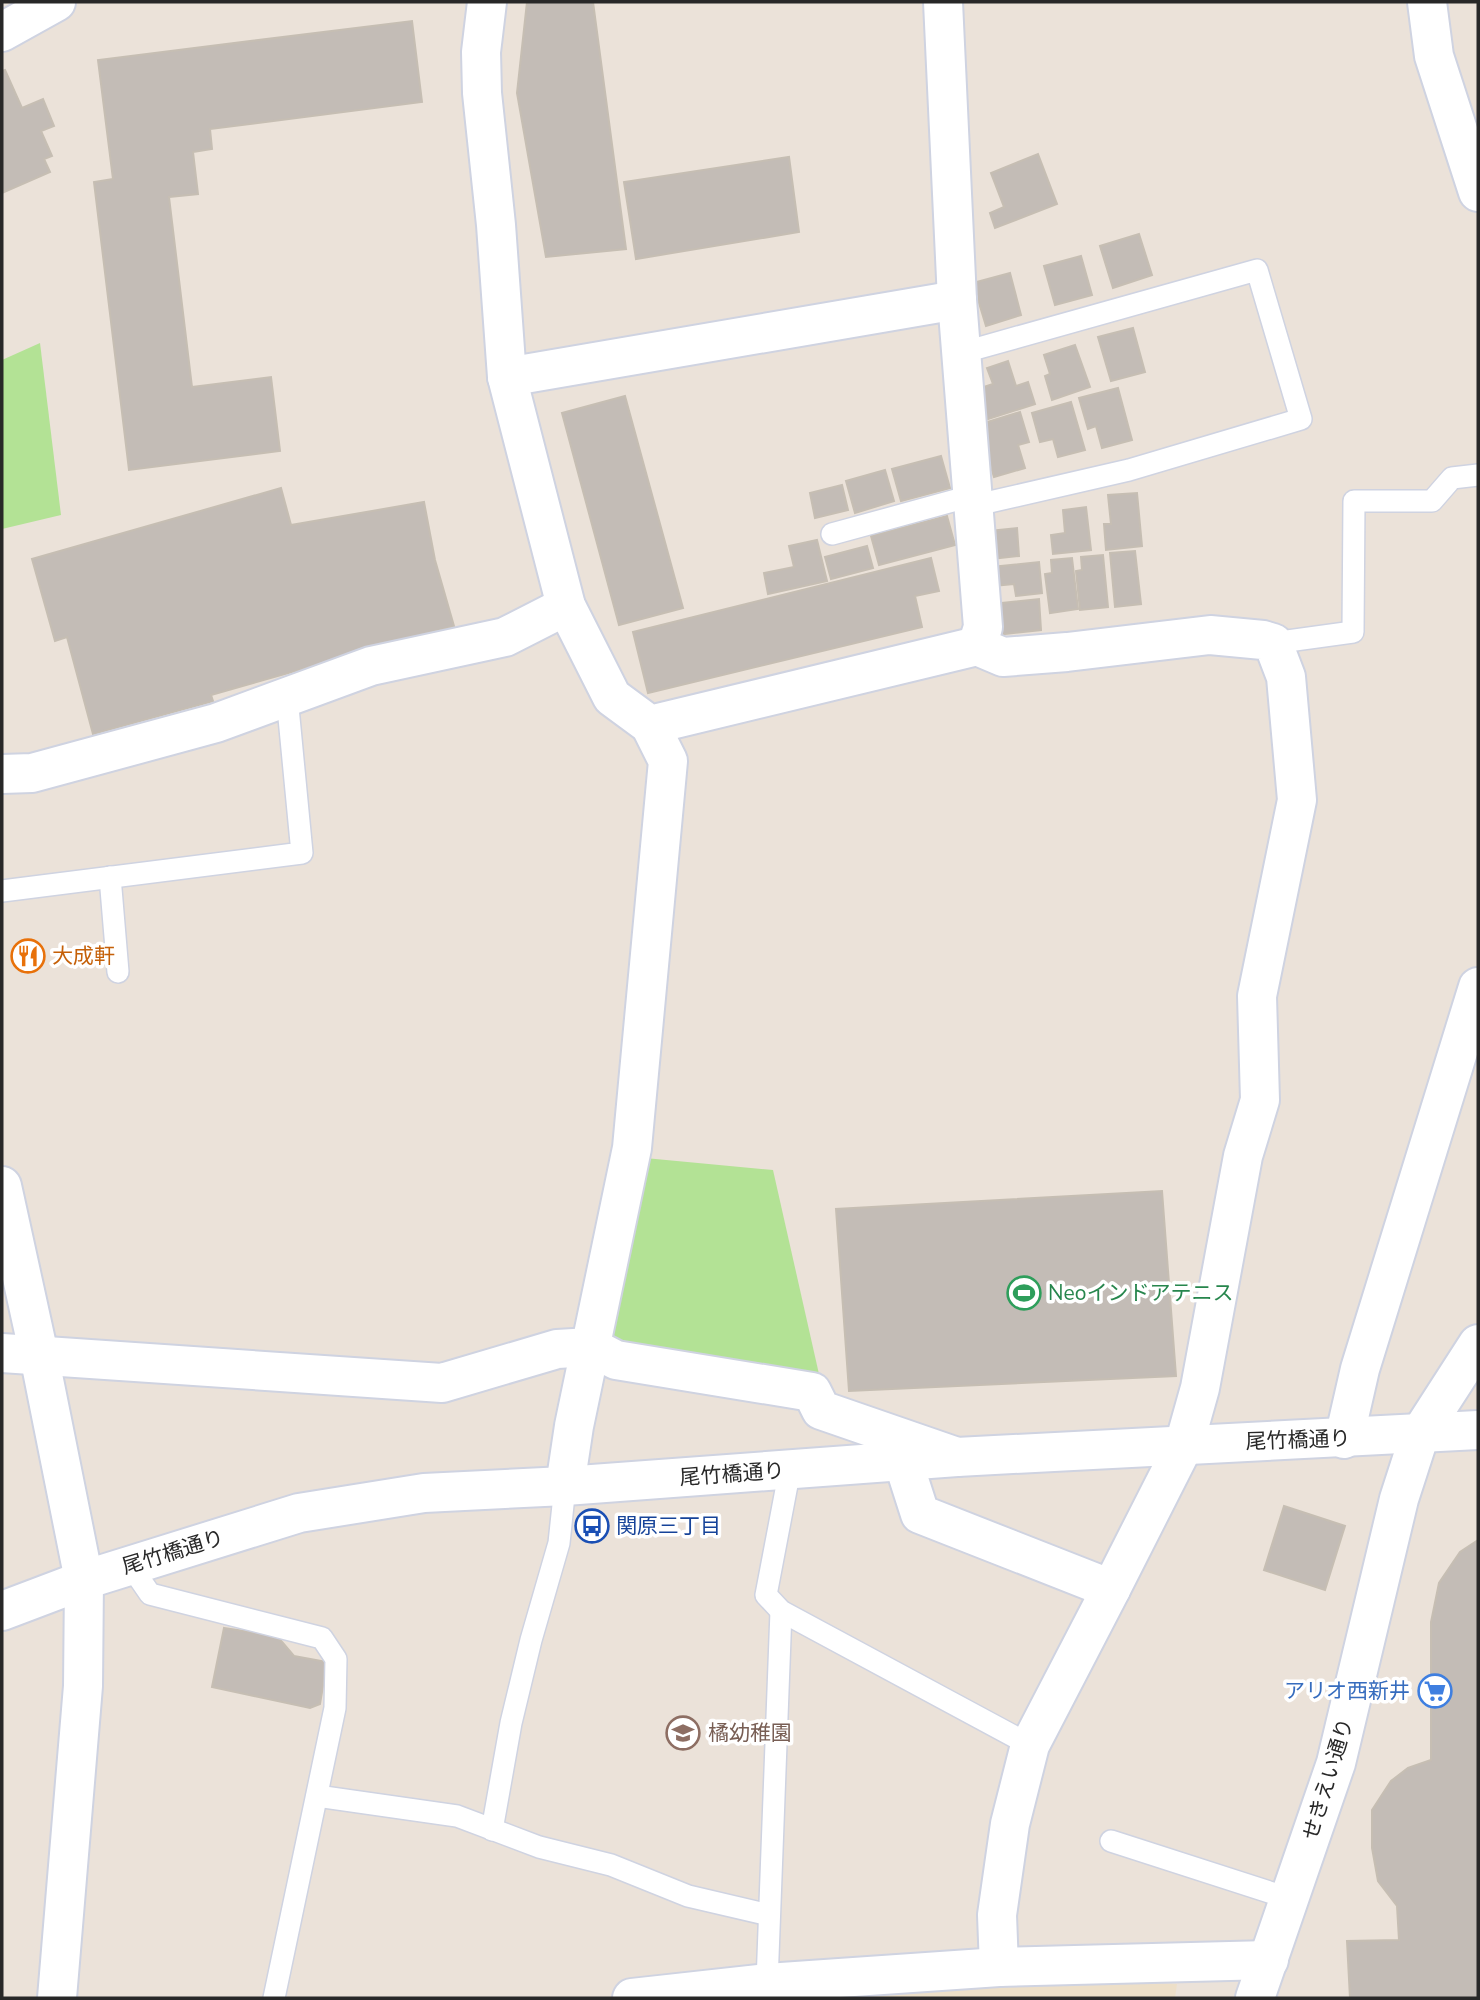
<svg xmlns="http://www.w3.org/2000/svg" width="1480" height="2000" font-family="'Nunito Sans','Noto Sans JP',sans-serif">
<rect width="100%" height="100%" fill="#ebe2d9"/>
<path fill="#eddfc8" d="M1008,1977L1177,1984L1175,1998H776Z"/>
<g fill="#b3e295">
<path d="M40,343L61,515L2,529V360Z"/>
<path d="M645,1158L773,1170L821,1383L619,1346L608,1323Z"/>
</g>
<g fill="#c3bcb6" stroke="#c6beb3" stroke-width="2">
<path d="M527,2H593L626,249L546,257L517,93Z"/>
<path d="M412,21L422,102L210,129L212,149L193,152L198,194L169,197L192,387L271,377L280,451L129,470L94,182L113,179L98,60Z"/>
<path d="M5,70L22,108L43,99L54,126L41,131L52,156L44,159L50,172L2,193V71Z"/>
<path d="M1038,154L1057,204L995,228L990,213L1004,207L991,173Z"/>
<path d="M789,157L799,232L636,259L624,182Z"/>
<path d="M1139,234L1152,275L1113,288L1100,246Z"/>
<path d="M1081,256L1092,295L1055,305L1044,266Z"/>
<path d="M1010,273L1021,315L986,326L973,283Z"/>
<path d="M1133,328L1145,372L1111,381L1098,337Z"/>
<path d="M1075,345L1090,387L1052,400L1045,376L1050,374L1044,355Z"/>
<path d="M1008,361L1016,386L1028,382L1035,404L985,420L975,390L993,384L987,368Z"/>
<path d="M1118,388L1132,440L1102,448L1096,426L1088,429L1079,398Z"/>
<path d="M625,396L683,608L619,625L562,413Z"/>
<path d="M1071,402L1085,450L1058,457L1053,439L1040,442L1032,413Z"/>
<path d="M1020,412L1029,442L1018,445L1025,468L994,477L978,425Z"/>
<path d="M941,456L950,488L901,501L892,469Z"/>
<path d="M885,470L894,501L855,513L846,481Z"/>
<path d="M842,485L848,510L815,518L810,493Z"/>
<path d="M281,488L291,525L424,502L435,560L454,626L211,695L213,701L93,734L67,637L55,641L32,559Z"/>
<path d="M1137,493L1142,546L1106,550L1104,524H1111L1108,495Z"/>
<path d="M1086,507L1091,550L1053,554L1051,535L1065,533L1063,510Z"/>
<path d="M947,516L955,545L879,565L871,536Z"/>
<path d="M1017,528L1019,556L992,559L990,531Z"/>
<path d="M817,540L827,581L768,594L764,573L794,567L789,546Z"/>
<path d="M867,546L873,568L831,579L825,557Z"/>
<path d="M1135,551L1141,604L1115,607L1110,553Z"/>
<path d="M1103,555L1108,607L1080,610L1076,571L1082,570L1081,557Z"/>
<path d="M931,558L939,591L915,596L922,627L648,693L633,632Z"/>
<path d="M1072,558L1078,609L1050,613L1045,574L1052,573L1051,560Z"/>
<path d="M1039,562L1042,593L1016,596L1014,584L994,586L992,567Z"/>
<path d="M1039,599L1041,630L997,635L993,604Z"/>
<path d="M1162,1191L1176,1376L849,1391L836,1209Z"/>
<path d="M1284,1506L1345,1526L1325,1590L1264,1570Z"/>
<path d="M1478,1540V1998H1350L1347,1941L1399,1940L1397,1906L1378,1881L1372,1848V1810L1391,1781L1408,1768L1431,1760V1622L1439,1583L1460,1552Z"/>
<path d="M224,1628L277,1636L294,1656L327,1662L320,1704L310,1708L212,1687Z"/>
</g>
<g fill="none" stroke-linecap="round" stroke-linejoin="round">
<defs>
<g id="lane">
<path d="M961,353L1257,270L1301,419L1129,470L972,506"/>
<path d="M832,534L971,496"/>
<path d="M1273,643L1353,632L1354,501H1432L1452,478L1478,475"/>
<path d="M110,877L118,972"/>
<path d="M2,891L302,853L287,697"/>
<path d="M790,1469L766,1595L781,1611L1030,1745"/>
<path d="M130,1565L150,1594L322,1638L336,1659L335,1708L274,1998"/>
<path d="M317,1796L457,1816L539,1847L611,1865L688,1896L769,1915"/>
<path d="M492,1830L511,1723L531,1640L559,1543L565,1486"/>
<path d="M1111,1841L1291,1899"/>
<path d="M767,1983L781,1611"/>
</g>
<g id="street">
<path d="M487,2L481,52L482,93L496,225L507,377L566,606L612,697L650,725L977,646"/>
<path d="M943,2L957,300L983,627L977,646L1003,657L1067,652L1210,635L1263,640L1273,643L1286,677L1297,800L1257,996L1260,1100L1243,1156L1200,1388L1184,1445L1111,1589"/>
<path d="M1427,2L1434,56L1478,192"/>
<path d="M2,32L56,2"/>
<path d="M507,377L957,300"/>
<path d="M2,774L32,773L216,723L371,666L505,637L566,606"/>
<path d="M2,1186L39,1355L84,1580L83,1686L57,1998"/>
<path d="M2,1353L442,1383L557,1349L591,1347L616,1360L812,1392L821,1410L957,1457"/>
<path d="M1420,1434L1478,1344"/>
<path d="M1344,1439L1360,1369L1478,987"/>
<path d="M903,1461L920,1514L1111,1589L1030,1745L1010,1824L997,1915L999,1967"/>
<path d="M565,1486L574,1426L632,1148L668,761L650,725"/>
<path d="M632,1998L767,1983L999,1967L1269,1960"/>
</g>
<g id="secondary">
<path d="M2,1611L84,1580L299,1513L424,1493L565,1486L957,1457L1478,1430"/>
<path d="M1255,1998L1336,1763L1399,1499L1420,1434"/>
</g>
</defs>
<use href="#lane" stroke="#cfd3e1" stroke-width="24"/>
<use href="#street" stroke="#cfd3e1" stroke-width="42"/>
<use href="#secondary" stroke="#cfd3e1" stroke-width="42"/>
<use href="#lane" stroke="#fff" stroke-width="21"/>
<use href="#street" stroke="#fff" stroke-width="38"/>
<use href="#secondary" stroke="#fff" stroke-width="38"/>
</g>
<defs>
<symbol id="restaurant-ring" viewBox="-11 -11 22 22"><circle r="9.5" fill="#fff" stroke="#e8710a" stroke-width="1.5"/><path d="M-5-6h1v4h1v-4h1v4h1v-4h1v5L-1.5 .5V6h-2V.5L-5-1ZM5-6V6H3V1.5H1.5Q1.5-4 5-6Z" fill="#e8710a"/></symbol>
<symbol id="stadium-ring" viewBox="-11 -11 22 22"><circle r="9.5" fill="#fff" stroke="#2e9e5b" stroke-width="1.5"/><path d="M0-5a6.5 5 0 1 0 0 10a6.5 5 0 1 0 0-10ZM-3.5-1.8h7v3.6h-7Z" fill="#2e9e5b"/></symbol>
<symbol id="bus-ring" viewBox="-11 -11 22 22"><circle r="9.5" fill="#fff" stroke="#1a4fb4" stroke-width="1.5"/><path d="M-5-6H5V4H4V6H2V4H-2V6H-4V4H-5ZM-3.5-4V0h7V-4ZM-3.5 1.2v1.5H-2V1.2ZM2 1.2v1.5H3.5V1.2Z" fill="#1a4fb4"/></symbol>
<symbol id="supermarket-ring" viewBox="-11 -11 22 22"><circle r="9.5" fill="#fff" stroke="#3f7fe0" stroke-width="1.5"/><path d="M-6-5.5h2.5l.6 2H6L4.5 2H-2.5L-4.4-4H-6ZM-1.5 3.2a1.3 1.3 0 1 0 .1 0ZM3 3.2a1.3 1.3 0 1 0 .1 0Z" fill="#3f7fe0"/></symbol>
<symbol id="school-ring" viewBox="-11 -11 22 22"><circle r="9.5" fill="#fff" stroke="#8d6e63" stroke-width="1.5"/><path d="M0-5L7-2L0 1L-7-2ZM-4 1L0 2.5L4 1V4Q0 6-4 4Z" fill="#8d6e63"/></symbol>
</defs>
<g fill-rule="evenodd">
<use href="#restaurant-ring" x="9" y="937" width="38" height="38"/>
<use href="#stadium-ring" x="1005" y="1274" width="38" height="38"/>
<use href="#bus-ring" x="573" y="1507" width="38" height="38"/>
<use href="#supermarket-ring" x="1416" y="1672" width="38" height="38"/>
<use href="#school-ring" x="664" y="1714" width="38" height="38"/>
</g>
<g text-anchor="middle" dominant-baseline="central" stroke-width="7" stroke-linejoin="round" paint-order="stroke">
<g font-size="21" fill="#c56008" stroke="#fff" text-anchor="start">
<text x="52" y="956">大成軒</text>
</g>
<g font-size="21" fill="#27864d" stroke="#fff" text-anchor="start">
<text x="1048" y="1293">Neoインドアテニス</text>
</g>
<g font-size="21" fill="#282828" stroke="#fff">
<text transform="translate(1298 1440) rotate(-2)">尾竹橋通り</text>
<text transform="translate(732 1474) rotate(-4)">尾竹橋通り</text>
<text transform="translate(173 1552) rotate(-17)">尾竹橋通り</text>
<text transform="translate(1328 1779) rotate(-73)">せきえい通り</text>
</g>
<g font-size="21" fill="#164399" stroke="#fff" text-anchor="start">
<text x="616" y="1526">関原三丁目</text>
</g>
<g font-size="21" fill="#366cbe" stroke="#fff" text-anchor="end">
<text x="1410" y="1691">アリオ西新井</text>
</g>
<g font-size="21" fill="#785e54" stroke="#fff" text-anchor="start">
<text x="708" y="1733">橘幼稚園</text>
</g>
</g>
<rect width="1480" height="2000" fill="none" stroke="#282828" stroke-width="7"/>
</svg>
